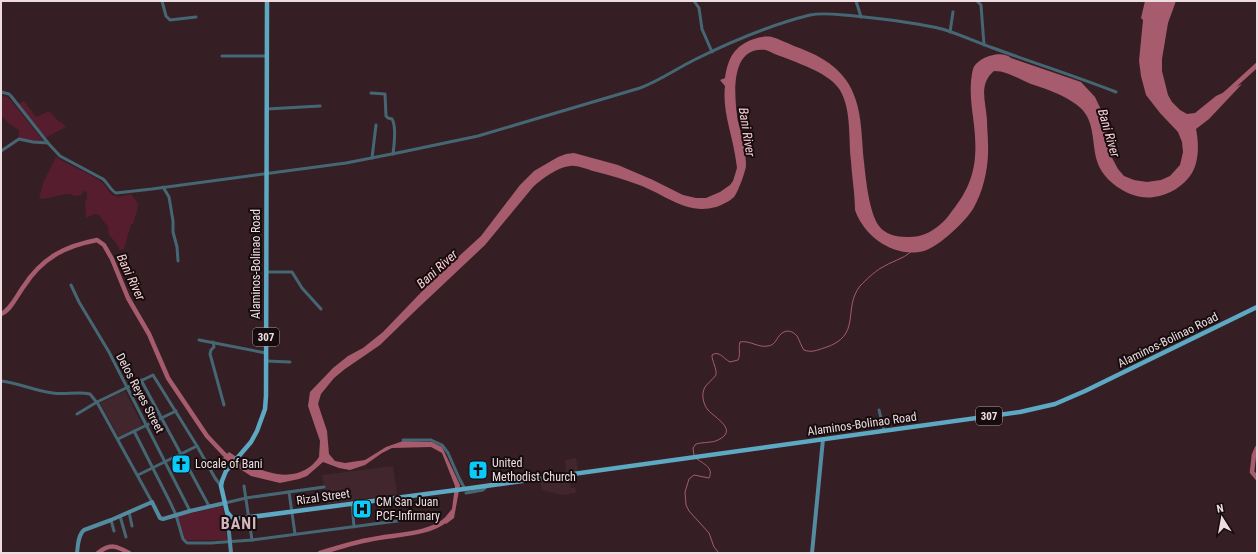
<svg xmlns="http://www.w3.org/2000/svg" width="1258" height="554" font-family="'Roboto Condensed',sans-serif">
<rect width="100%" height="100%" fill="#351f24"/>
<g fill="#42262d">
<path d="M125,391L143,426L119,437L100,403Z"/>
<path d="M576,458L578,471L566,472L565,460Z"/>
<path d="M393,466L397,494L327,504L322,475Z"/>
<path d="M569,477L571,488L575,487L576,493L562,495L542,490L540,481Z"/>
</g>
<g fill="#551d2d">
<path d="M1,95L8,97L45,143L18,139L19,130L9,124L1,115Z"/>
<path d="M24,101L36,117L49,111L59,122H61L66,127L45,138L18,104Z"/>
<path d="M56,157C70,166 86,171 100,181C106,184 108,194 115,196C119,198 126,195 131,194L138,203L137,211L133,224H131L124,249L120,250L116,243L109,235L108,227L99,215L95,214L86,218L85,203L87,198V192L84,191C82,194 80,196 76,196C74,196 71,194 67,194C57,195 49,199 39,199L43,183Z"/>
<path d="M223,506L227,540H185L178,516Z"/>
</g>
<path fill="#a65c6d" d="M1145,1H1176L1168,23L1162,59V71L1168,95L1172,102L1180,110L1187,114L1195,113L1216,96L1242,84L1209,119L1196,129C1199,143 1199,161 1192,173C1184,186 1169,195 1154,197C1132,201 1103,182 1097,161C1091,141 1096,119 1077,105C1064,95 1047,89 1031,84C1018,79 1008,71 994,71C978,84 986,103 987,120C987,128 988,136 988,144C989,166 984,190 973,209C965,222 935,251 919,252C892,256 864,236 855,210C855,194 852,178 851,161C848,137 853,99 833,82C816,67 787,60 766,50C731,45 734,92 737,115C737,121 740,127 741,133C744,143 746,156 746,166C745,173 738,192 734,197C730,201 722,205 716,207C687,215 667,196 642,186C626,180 610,175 593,171C586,169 577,165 570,166C556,168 543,178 533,187L485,245L415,311L380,345L345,369L334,378L321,394L318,404L327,431L329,454L335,461L345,463L365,460L386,447L403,441L432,442L442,447L460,485L454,518L446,524L442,521L452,509L455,486L442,453L431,447L392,448L382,453L365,465L350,470L339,468L323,462L307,476L299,479L280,483L251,476L223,458L229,452C250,466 282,485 308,468C312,466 316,461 319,457L320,441L308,406L310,392L333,368L348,356L363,348L383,332L432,281L481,236L520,185L534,171L558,157L566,154L574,153L618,165L653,180L683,195L696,198H706L720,192L730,185L733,181L737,168L736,161C733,136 722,112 725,86L720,80L725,78C728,58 734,46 754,39C760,37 766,36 772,37C779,39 787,43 794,46C814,53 834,63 846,80C863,104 861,135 864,162C866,180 869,212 879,226C888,238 906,238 919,236C932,233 945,222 952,211C977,180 978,155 973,117C971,102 969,85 973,69C977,57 1002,49 1011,58L1081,82L1095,97L1104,116L1110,154L1118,169L1124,176L1134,180L1147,182L1161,180L1170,176L1180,165L1183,152L1182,142L1178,132L1160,113L1146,95L1141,76L1139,61L1143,20L1141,18Z"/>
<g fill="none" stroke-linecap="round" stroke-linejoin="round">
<g stroke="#a65c6d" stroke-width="1">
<path d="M694,455L693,448L696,444C702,442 713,443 718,440C739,430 715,418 708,410C703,404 701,394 705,387C708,383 713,379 716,375C717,368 712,362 712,355C719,350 724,359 730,362L738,360C741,354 738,348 740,342C750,340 758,348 768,346C776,345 776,338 781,334C786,329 793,331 797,336C800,341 801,346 804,350C812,353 817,350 824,348C863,336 842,309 860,286C866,280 874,272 881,268C890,262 903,259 911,252"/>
<path d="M697,459C704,464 714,468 709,478L694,475L689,479L685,492L686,505L689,511L709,533L714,547L719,553"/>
</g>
<g stroke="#a65c6d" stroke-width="4.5">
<path d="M1224,95L1257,65"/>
<path d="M1,314C11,310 17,295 24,286C42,258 65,246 97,240L104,245L112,259L128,298L149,334L168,378L207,436L224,454L230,459"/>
<path d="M1257,448L1254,455L1252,472L1257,478"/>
<path d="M98,553C110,543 117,546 129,553"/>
<path d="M320,553C336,548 352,543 368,540C392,534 428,536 447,519"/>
</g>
<g stroke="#456774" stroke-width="3">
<path d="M162,1L166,16L170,20L196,17"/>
<path d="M694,1L699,8L702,29L712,52"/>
<path d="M856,1L861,17"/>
<path d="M977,1L981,5L984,45"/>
<path d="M950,32L953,12"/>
<path d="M222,56H267"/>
<path d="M1,92L9,94L11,96L48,143L60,156L103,179C108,183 110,190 116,193L152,189L346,163L402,152L478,136L640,88C659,81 676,69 694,60C730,42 770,25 810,15C824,12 840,15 855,16C884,19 914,22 942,29C959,34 976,42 993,48C1034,63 1075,76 1116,92"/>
<path d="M371,93L385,94L386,116L388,118L392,119C397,127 394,145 393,154"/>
<path d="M267,109L320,106"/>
<path d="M1,151L19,139L33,142L48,143"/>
<path d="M372,158L376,125"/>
<path d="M163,187L169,197L173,221V232L177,247L178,261"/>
<path d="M266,272H292L302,288L321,309"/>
<path d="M71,285L79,302L109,352L190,511"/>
<path d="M199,340L266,353"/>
<path d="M213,342L214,347L211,350L210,354L224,405"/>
<path d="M266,361L290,362"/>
<path d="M141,380L209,506"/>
<path d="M1,381C19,383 35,391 53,393C65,395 78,391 90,394L98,404L152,502"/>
<path d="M879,410L884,431"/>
<path d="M77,414L97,402L153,375L197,446L215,478L221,486"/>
<path d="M134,431L170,502L176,515L183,539L187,543H211L252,540L412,519"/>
<path d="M118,439L176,411"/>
<path d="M403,440H431L442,445L448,453L459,478L465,489"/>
<path d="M138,475L197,446"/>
<path d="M244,486L252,540"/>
<path d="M289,492L295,534"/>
<path d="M466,493L483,490L487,486"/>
<path d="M225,503L246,498L324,487"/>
<path d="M352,503L354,527"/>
<path d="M129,512L132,526"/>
<path d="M120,516L126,537"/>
<path d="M111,520L114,531"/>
</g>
<g stroke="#538ca0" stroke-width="4">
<path d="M227,512L231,553"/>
<path d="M77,553C78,545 78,535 84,530L111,520L152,502L160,518L163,519L190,511L225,503"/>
<path d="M812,553L823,439"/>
</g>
<path stroke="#5da8c2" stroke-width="4.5" d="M267,1L266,396L265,409L257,431L251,442L226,471L222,481L221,486L227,512L231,517L236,519L464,489L1020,412L1055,404L1085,391L1257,307"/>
</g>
<defs>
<symbol id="church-square" viewBox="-11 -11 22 22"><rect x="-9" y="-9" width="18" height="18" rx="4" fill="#0acafa" stroke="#160c0e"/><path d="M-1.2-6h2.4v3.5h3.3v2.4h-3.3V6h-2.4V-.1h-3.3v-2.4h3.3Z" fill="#111"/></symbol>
<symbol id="hospital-square" viewBox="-11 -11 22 22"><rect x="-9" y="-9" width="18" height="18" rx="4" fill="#0acafa" stroke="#160c0e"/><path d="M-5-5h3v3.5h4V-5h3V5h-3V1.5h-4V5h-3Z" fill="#111"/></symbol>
</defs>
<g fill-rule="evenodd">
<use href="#church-square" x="170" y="453" width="22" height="22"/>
<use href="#church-square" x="467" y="459" width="22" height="22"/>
<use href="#hospital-square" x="351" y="498" width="22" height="22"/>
</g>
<g text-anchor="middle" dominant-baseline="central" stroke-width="4" stroke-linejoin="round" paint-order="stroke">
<g fill="#160c0e" stroke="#ac9ea1" stroke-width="1">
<rect x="253" y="328" width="26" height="18" rx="3"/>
<rect x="976" y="407" width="26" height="18" rx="3"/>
</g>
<g font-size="11" font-weight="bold" fill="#eddde0">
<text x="266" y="337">307</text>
<text x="989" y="416">307</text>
</g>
<g font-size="12" fill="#eddde0" stroke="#160c0e">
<text transform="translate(256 264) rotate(-90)">Alaminos-Bolinao Road</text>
<text transform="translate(1168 340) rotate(-26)">Alaminos-Bolinao Road</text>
<text transform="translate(140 393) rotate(62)">Delos Reyes Street</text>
<text transform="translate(862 424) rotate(-8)">Alaminos-Bolinao Road</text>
<text transform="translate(323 497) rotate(-8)">Rizal Street</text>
</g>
<g font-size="12" fill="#eddde0" stroke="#160c0e" text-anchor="start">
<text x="492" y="463">United<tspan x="492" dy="14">Methodist Church</tspan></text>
<text x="195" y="464">Locale of Bani</text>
<text x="376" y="502">CM San Juan<tspan x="376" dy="14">PCF-Infirmary</tspan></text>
</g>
<g font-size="13" font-style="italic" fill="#faced6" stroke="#160c0e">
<text transform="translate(747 132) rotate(81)">Bani River</text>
<text transform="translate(1109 133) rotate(74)">Bani River</text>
<text transform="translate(437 269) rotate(-42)">Bani River</text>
<text transform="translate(131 277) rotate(65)">Bani River</text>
</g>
<g font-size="16" font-weight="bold" letter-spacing="1" fill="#d4b7bc" stroke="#160c0e">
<text x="239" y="523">BANI</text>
</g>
</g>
<rect width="1258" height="554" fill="none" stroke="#eddde0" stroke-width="4"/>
<g transform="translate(1222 518) rotate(349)" stroke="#160c0e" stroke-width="3" paint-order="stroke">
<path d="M0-3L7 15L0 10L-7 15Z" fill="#eddde0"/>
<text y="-6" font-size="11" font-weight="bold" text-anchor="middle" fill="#eddde0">N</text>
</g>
</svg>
